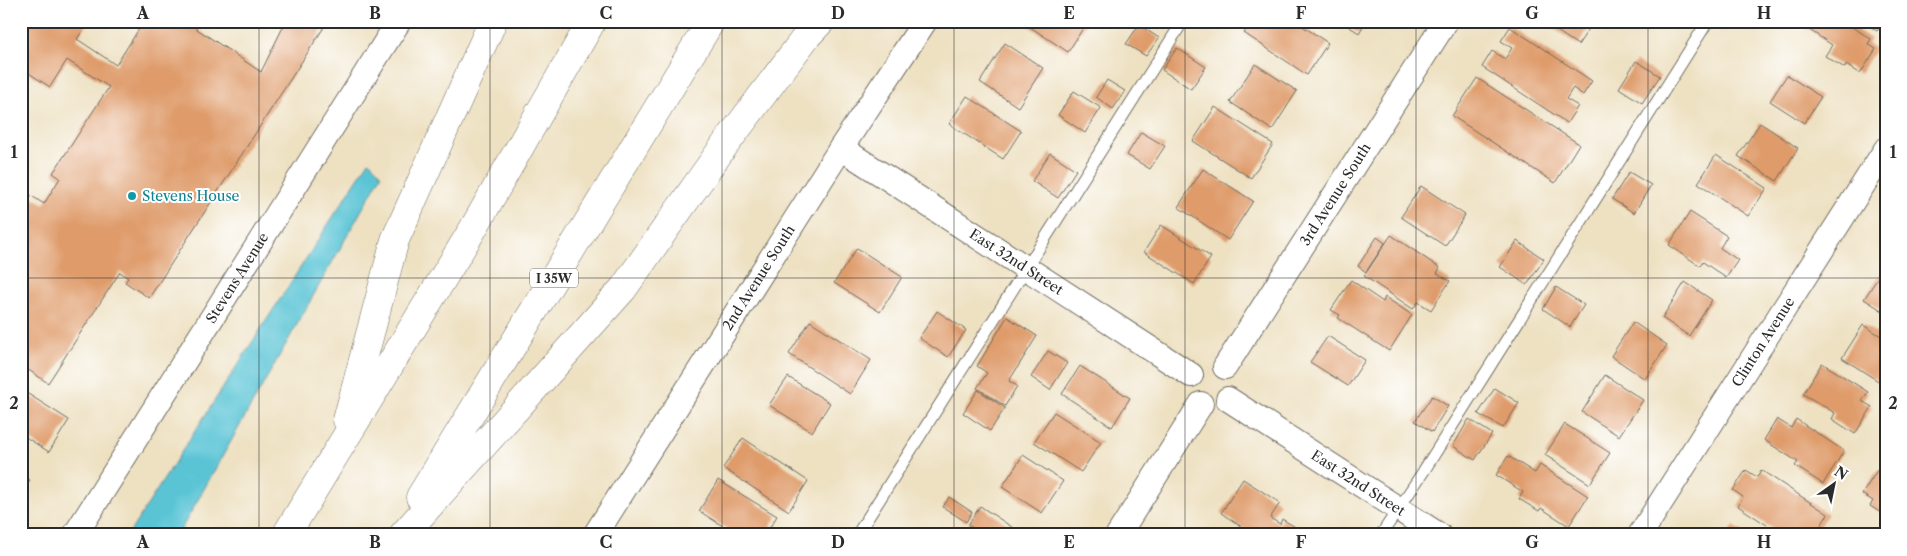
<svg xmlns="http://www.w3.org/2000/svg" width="1907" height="556" font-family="'Libre Caslon Text',serif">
<rect width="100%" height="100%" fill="#fff"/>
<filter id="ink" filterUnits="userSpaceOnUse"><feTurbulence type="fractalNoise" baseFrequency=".02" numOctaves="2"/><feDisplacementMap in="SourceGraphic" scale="10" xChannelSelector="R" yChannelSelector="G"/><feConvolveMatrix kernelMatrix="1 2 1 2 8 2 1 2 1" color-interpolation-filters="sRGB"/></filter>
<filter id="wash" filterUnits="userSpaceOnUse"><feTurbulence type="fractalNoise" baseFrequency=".0096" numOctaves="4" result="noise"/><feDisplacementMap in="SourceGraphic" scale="20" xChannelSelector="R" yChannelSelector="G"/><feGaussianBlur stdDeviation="1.12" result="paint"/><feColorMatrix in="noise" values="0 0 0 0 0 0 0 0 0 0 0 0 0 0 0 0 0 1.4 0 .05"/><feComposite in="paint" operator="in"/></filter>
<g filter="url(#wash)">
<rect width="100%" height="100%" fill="#eee1c2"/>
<path fill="#5ac4d5" stroke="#427880" d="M369,161L379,171L381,176L178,535H128Z"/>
<g id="blocks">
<g fill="#df9b6b">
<path d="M29,21H89L77,39L116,65L144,21H185L261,72L286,21H328L149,298L125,282L128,278L120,272L48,383L21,365V189L44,204L60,178L53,173L109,87L67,60L50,87L21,68V44L27,35L22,32Z"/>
<path d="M1021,21H1085L1087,22L1068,52Z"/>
<path d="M1252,21H1295L1328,43L1307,75L1244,33Z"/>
<path d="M1340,21H1366L1359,33Z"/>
<path d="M1542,21H1594L1578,45Z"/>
<path d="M1801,21H1843L1871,39L1868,44L1876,49L1860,74L1846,65L1845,68L1825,56L1832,45L1799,23Z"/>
<path d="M1862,21H1883L1877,31Z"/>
<path d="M1139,25L1159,38L1146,56L1126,44Z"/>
<path d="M1510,27L1592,81L1583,95L1573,88L1566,99L1578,106L1567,123L1482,67L1492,51L1505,59L1512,48L1501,41Z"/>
<path d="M1005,43L1043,68L1018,107L980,82Z"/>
<path d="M1177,48L1206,67L1191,89L1162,70Z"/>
<path d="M1636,61L1660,76L1642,103L1619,88Z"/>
<path d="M1255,64L1297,91L1272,130L1230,102Z"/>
<path d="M1787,75L1821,97L1804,123L1770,101Z"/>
<path d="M1477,78L1579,144L1555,183L1452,116Z"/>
<path d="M1107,80L1125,91L1113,109L1096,97Z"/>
<path d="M1074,91L1101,108L1085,133L1058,115Z"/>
<path d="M967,96L1021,131L1003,159L949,124Z"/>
<path d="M1215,107L1273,144L1251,178L1193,141Z"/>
<path d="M1760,123L1798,148L1777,181L1738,156Z"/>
<path d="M1141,132L1165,146L1150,169L1127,155Z"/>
<path d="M1050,153L1076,170L1058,198L1032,181Z"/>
<path d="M1716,155L1767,188L1748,216L1698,183Z"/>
<path d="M1203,169L1253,201L1228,240L1178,207Z"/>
<path d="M1629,172L1651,185L1634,213L1612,199Z"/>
<path d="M1421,186L1465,215L1445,246L1401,217Z"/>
<path d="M1690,212L1727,236L1720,248L1738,260L1726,278L1703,262L1700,266L1669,245Z"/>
<path d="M1161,225L1211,257L1194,284L1144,252Z"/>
<path d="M1391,235L1440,268L1437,273L1450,281L1431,310L1418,302L1413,309L1364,276Z"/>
<path d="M1377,237L1385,243L1366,272L1358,266Z"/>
<path d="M1517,241L1544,259L1527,285L1500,267Z"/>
<path d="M857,248L902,277L880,312L834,283Z"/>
<path d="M1886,265V313L1864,299Z"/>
<path d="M1351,280L1383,302L1385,297L1412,315L1389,351L1338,318L1340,315L1331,310Z"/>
<path d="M1685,282L1712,300L1689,336L1662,318Z"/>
<path d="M1556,287L1584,305L1570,327L1543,309Z"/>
<path d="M937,311L966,330L948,357L919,338Z"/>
<path d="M1007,317L1037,336L1009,381L1017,386L1005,406L977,388L987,373L977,366Z"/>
<path d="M810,321L871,360L850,394L789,354Z"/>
<path d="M1633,322L1667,345L1645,379L1611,356Z"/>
<path d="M1863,325L1886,339V386L1842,358Z"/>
<path d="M1328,336L1365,360L1348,386L1310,362Z"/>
<path d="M1048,351L1067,363L1050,390L1031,377Z"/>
<path d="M1822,363L1868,392L1862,401L1872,407L1855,434L1832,419L1835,413L1803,394Z"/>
<path d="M1080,366L1130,398L1112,427L1062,394Z"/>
<path d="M1605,375L1643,400L1619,436L1582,412Z"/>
<path d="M788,377L830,403L812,432L769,405Z"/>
<path d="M1495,388L1519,403L1503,428L1478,414Z"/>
<path d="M978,390L1005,408L990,431L963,413Z"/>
<path d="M25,392L69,420L49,452L21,434V397Z"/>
<path d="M1432,396L1448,406L1432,432L1415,421Z"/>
<path d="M1054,412L1101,442L1081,472L1034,442Z"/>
<path d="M1469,419L1492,434L1475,460L1453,446Z"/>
<path d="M1777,419L1791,428L1796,419L1844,451L1823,484L1795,466L1798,462L1764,440Z"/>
<path d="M1565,424L1610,453L1590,484L1545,455Z"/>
<path d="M743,438L808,481L789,511L723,468Z"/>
<path d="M1023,455L1063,481L1042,513L1002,487Z"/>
<path d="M1508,456L1535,473L1540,465L1588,496L1569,526L1541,508L1539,511L1519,499L1523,492L1496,475Z"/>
<path d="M1878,469L1886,474V516L1870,506L1873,501L1862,494Z"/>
<path d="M1746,470L1757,477L1761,470L1828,514L1815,535H1782L1738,506L1743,497L1733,490Z"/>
<path d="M21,474L30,480L21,493Z"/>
<path d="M1243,479L1280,503L1270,518L1280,524L1282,519L1305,533L1304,535H1254L1221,513Z"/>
<path d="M718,480L777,516L765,535H737L699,511Z"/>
<path d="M949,497L972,512L966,522L943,507Z"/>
<path d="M980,506L1024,535H984L968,525Z"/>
<path d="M1734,526L1748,535H1728Z"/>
<path d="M875,529L885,535H871Z"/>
</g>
</g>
</g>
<g filter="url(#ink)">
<use href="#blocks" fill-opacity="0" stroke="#6f6b60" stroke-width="1"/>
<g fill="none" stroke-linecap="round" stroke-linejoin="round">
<defs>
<g id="lane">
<path d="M857,535C967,364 1074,192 1183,21"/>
<path d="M1381,535L1423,472L1708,21"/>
</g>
<g id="street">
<path id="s1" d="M841,148L1191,375"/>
<path id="s2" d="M1225,367L1446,21"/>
<path id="s3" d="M1228,399L1439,535"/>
<path id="s4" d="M75,535L399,21"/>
<path id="s5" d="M595,535L841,148L925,21"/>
<path d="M1118,535L1201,404"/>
<path id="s6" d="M1640,535L1886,149"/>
</g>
<g id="highway">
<path d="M347,420L395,240L493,21"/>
<path d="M420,497L711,21"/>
<path d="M286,535L473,229L592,21"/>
<path d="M403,535L623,289L724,146L806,37L821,21"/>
</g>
</defs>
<use href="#lane" stroke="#6f6b60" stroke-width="13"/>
<use href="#street" stroke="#6f6b60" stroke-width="26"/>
<use href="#highway" stroke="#6f6b60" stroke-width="29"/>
<use href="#lane" stroke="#fff" stroke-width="11"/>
<use href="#street" stroke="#fff" stroke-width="24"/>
<use href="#highway" stroke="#fff" stroke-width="28"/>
</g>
</g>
<path fill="none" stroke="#2b2b2b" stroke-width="1" stroke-opacity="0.55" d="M259,21V535M490,21V535M722,21V535M954,21V535M1185,21V535M1416,21V535M1648,21V535M21,278H1886"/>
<circle fill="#0f9aa8" stroke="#fff" stroke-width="2" cx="132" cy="196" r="5"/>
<g text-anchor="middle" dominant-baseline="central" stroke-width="4" stroke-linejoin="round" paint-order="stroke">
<rect fill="#fff" stroke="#6b6b6b" stroke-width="1" x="530" y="268.5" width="48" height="19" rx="4"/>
<g font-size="12" font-weight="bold" fill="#2b2b2b">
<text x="554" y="278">I 35W</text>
</g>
<g font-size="14" fill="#2b2b2b" stroke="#fff">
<text stroke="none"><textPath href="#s2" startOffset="205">3rd Avenue South</textPath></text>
<text stroke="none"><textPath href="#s1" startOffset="209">East 32nd Street</textPath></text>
<text stroke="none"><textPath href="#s5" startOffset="305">2nd Avenue South</textPath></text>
<text stroke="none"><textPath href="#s4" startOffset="304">Stevens Avenue</textPath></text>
<text stroke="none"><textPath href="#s6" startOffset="229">Clinton Avenue</textPath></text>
<text stroke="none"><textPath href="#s3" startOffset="155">East 32nd Street</textPath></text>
</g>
<g font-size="14" fill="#0d838f" stroke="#fff" text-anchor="start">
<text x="142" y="196">Stevens House</text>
</g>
</g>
<rect width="1907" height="556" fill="none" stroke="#fff" stroke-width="55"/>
<g transform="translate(1834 484) rotate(33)" stroke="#ffffff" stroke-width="4" paint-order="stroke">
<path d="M0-4L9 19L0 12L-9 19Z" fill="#2b2b2b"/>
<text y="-8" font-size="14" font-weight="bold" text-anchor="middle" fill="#2b2b2b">N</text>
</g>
<rect x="28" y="28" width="1852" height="500" fill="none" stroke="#2b2b2b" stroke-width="2"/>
<g font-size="16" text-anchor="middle" font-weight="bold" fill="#2b2b2b">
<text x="143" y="19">A</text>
<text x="375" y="19">B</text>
<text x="606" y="19">C</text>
<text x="838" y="19">D</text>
<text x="1069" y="19">E</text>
<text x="1301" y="19">F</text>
<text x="1532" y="19">G</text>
<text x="1764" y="19">H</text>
<text x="14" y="158">1</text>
<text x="1893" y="158">1</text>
<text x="14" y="409">2</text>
<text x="1893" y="409">2</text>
<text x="143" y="548">A</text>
<text x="375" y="548">B</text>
<text x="606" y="548">C</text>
<text x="838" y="548">D</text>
<text x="1069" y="548">E</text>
<text x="1301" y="548">F</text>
<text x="1532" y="548">G</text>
<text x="1764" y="548">H</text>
</g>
</svg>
